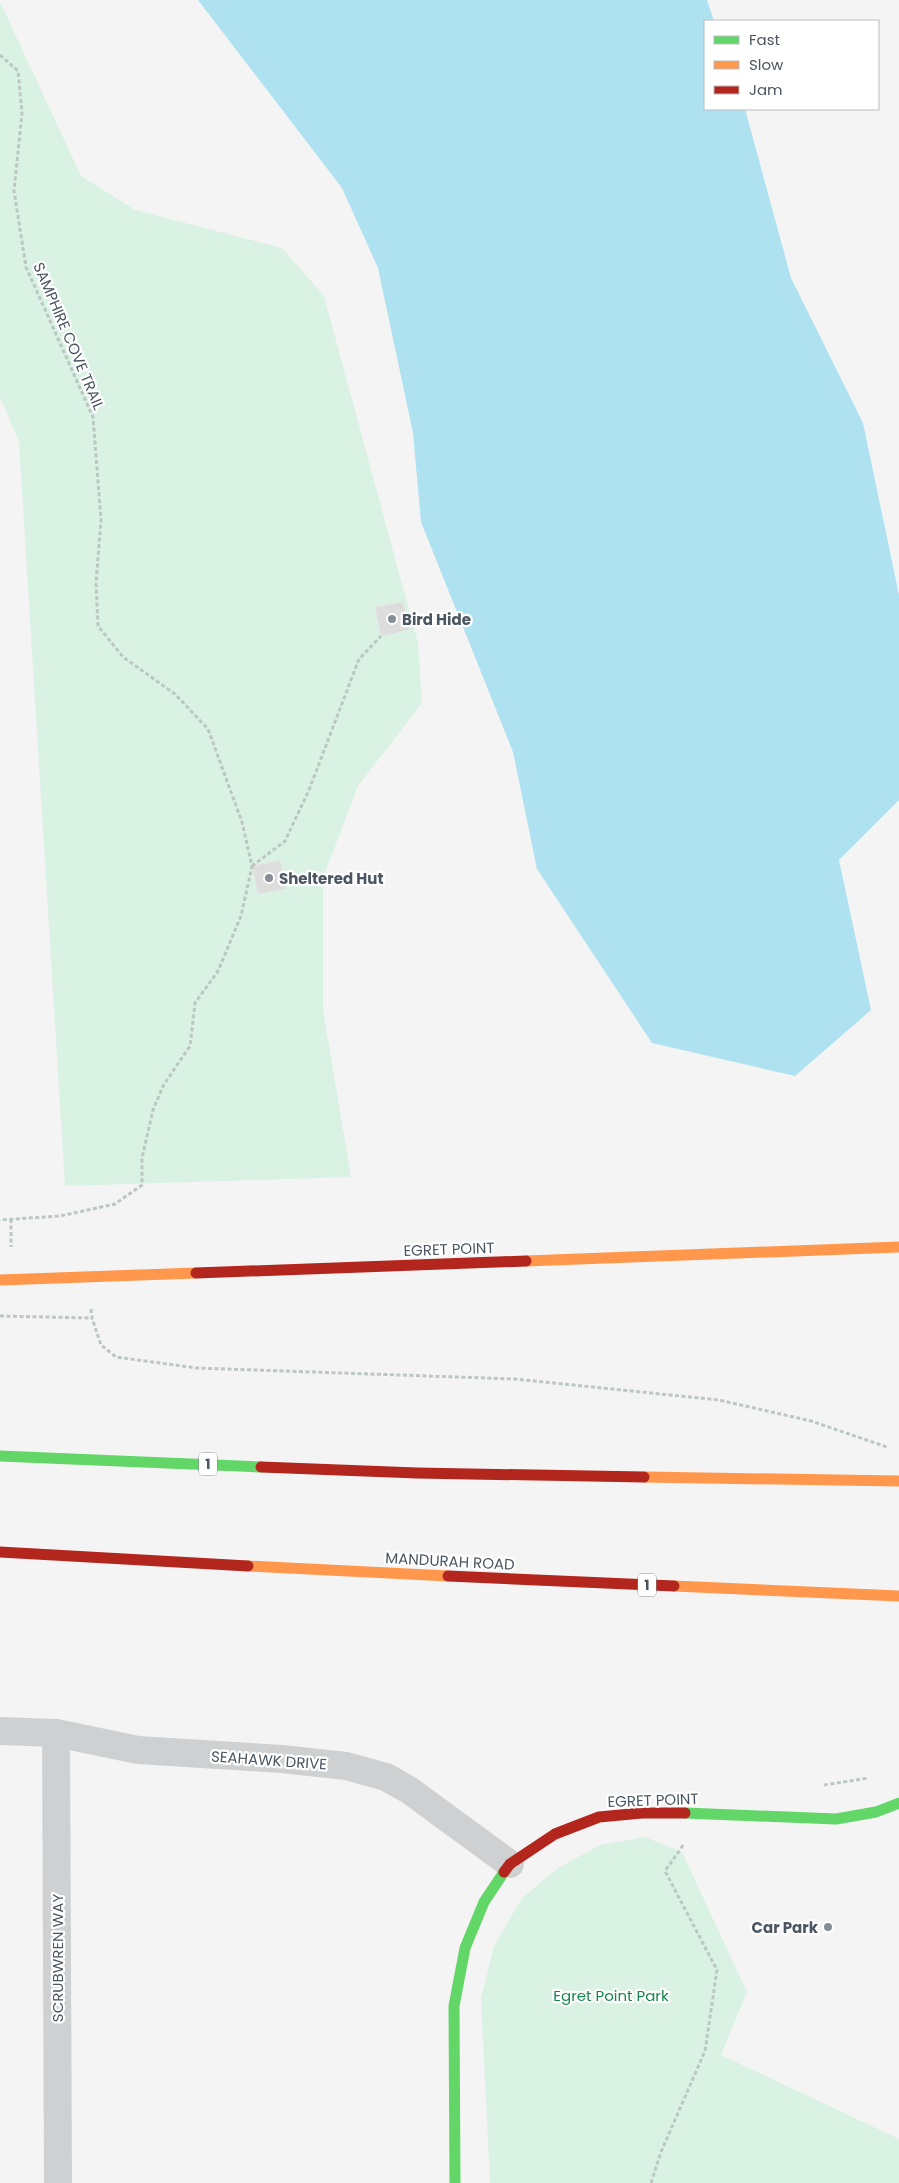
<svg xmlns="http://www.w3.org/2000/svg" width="899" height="2183" font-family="Poppins,sans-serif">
<rect width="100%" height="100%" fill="#f4f4f4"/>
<g fill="#d9f2e3">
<path d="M0,2L81,176L135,210L282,248L324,296L418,643L422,703L358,786L323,878V1010L351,1177L65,1186L19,442L0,397Z"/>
<path d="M645,1837L682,1852L747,1992L721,2055L899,2139V2183H490L481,1998L494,1946L522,1898L558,1868L600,1845Z"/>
</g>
<path fill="#aee2f0" d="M198,0H707L714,21H705V109H745L791,278L863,423L899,595V800L839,860L871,1010L795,1076L652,1043L537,869L513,752L421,522L413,433L378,268L342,188Z"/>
<g fill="#ddddde" stroke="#e5e6e7">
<path d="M403,602L409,630L381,636L375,607Z"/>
<path d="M280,860L286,889L258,894L252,866Z"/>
</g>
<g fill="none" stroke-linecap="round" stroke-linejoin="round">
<g stroke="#bcc7c4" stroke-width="3" stroke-dasharray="4 2.5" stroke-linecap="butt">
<path d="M0,55L18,71L22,113L14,191L26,267L93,417L101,520L96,584L98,626L123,657L175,694L208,729L242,822L252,866L241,916L218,971L195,1003L190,1046L163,1086L153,1110L142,1158V1185L115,1204L60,1216L0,1220"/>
<path d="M252,866L285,841L309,790L359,659L381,636"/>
<path d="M11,1219V1247"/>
<path d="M91,1309L92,1318L101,1345L116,1357L197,1368L515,1379L719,1400L811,1421L887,1447"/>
<path d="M0,1316L92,1318"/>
<path d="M824,1785L869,1778"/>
<path d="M651,2183L661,2152L705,2051L717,1970L665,1871L684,1844"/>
</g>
<g stroke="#ced0d2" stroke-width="28">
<path d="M0,1731L56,1733L138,1750L282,1759L346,1766L386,1777L409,1790L510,1864"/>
<path d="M56,1733L58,2183"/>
</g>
<g stroke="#63d668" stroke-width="11">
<path d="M0,1456L261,1467"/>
<path d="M685,1813L836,1819L876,1812L899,1803"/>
<path d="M455,2183L454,2006L465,1948L484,1902L504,1872"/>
</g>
<g stroke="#ff974d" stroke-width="11">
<path d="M526,1261L899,1247"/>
<path d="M0,1280L196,1273"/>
<path d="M644,1477L899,1481"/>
<path d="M248,1566L448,1576"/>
<path d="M674,1586L899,1596"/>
</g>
<g stroke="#b3261e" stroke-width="11">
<path d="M196,1273L526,1261"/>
<path d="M261,1467L417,1473L644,1477"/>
<path d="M0,1552L248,1566"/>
<path d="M448,1576L674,1586"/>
<path d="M504,1872L510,1864L555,1834L599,1817L642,1813H685"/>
</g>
</g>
<g fill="#868d94" stroke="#fff" stroke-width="2">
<circle cx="392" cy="619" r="5"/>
<circle cx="269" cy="878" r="5"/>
<circle cx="828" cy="1927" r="5"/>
</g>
<g text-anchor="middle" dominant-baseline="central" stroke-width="4.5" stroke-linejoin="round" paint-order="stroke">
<g fill="#fff" stroke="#808990" stroke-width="1">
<rect x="199" y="1452.5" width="18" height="23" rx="4"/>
<rect x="638" y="1573.5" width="18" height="23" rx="4"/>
</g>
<g font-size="14" font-weight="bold" fill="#4a5661">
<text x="208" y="1464">1</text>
<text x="647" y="1585">1</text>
</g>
<g font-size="15" fill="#4a5661" stroke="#fff">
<text transform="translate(69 336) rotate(67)">SAMPHIRE COVE TRAIL</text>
<text transform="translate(449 1249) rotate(-2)">EGRET POINT</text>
<text transform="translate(450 1561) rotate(3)">MANDURAH ROAD</text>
<text transform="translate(269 1760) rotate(4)">SEAHAWK DRIVE</text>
<text transform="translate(653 1800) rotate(-2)">EGRET POINT</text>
<text transform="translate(57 1958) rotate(-90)">SCRUBWREN WAY</text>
</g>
<g font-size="15" font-weight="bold" fill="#4a5661" stroke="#fff" text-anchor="start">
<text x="402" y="619">Bird Hide</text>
<text x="279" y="878">Sheltered Hut</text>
<text x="818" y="1927" text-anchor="end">Car Park</text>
</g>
<g font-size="15" fill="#17864f" stroke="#fff">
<text x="611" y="1995">Egret Point Park</text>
</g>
</g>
<rect x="704" y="20" width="175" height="90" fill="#ffffff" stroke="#b7bbc0"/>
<rect x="714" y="36" width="25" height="8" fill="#63d668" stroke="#b7bbc0"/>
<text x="749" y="45" font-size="15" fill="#4a5661">Fast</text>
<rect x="714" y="61" width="25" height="8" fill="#ff974d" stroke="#b7bbc0"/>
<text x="749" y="70" font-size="15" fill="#4a5661">Slow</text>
<rect x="714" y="86" width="25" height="8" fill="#b3261e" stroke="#b7bbc0"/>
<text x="749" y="95" font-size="15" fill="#4a5661">Jam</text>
</svg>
